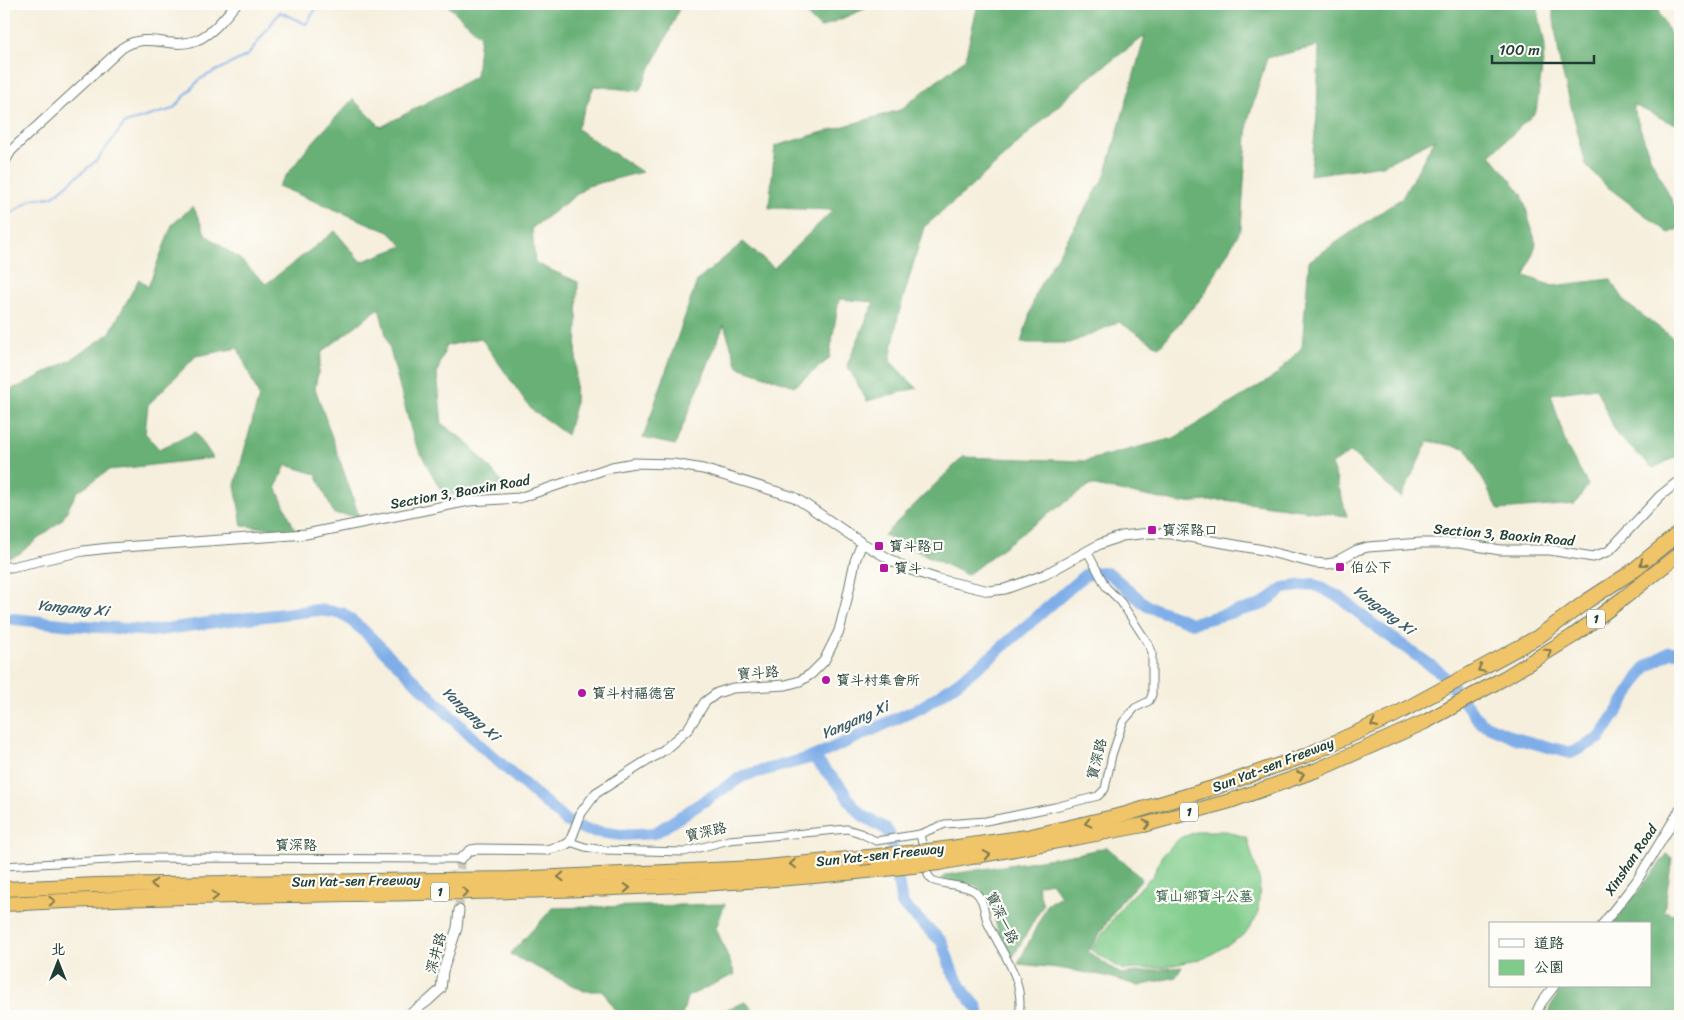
<svg xmlns="http://www.w3.org/2000/svg" width="1684" height="1020" font-family="Sriracha,'LXGW WenKai TC',sans-serif">
<rect width="100%" height="100%" fill="#fdfcf7"/>
<filter id="ink" filterUnits="userSpaceOnUse"><feTurbulence type="fractalNoise" baseFrequency=".02" numOctaves="2"/><feDisplacementMap in="SourceGraphic" scale="10" xChannelSelector="R" yChannelSelector="G"/><feConvolveMatrix kernelMatrix="1 2 1 2 8 2 1 2 1" color-interpolation-filters="sRGB"/></filter>
<filter id="wash" filterUnits="userSpaceOnUse"><feTurbulence type="fractalNoise" baseFrequency=".0096" numOctaves="4" result="noise"/><feDisplacementMap in="SourceGraphic" scale="20" xChannelSelector="R" yChannelSelector="G"/><feGaussianBlur stdDeviation="1.12" result="paint"/><feColorMatrix in="noise" values="0 0 0 0 0 0 0 0 0 0 0 0 0 0 0 0 0 1.4 0 .05"/><feComposite in="paint" operator="in"/></filter>
<g filter="url(#wash)">
<rect width="100%" height="100%" fill="#f6efdd"/>
<path fill="#7fcc8a" stroke="#4f845f" d="M1199,831H1227L1247,838L1260,882L1258,915L1244,935L1205,958L1165,967L1123,970L1091,950L1127,900L1153,876L1162,855L1180,838Z"/>
<g fill="#67b076" stroke="#437655">
<path d="M446,4H681L668,34L639,91L594,86L577,129L642,172L588,186L532,228L535,263L578,282L575,405L567,435L531,409L481,338L446,346L437,373L442,424L466,441L507,488L444,496L414,441L379,308L322,352L315,388L359,516L334,514L316,474L286,465L276,487L295,530L242,526L235,485L259,396L238,348L196,356L148,405L145,433L159,449L196,432L213,458L109,470L77,492L62,520L19,554L9,558L8,519L4,514V391L20,386L69,361L109,334L139,279L148,287L172,225L193,206L206,235L241,260L266,284L335,231L361,262L403,246L389,232L278,186L311,144L353,99L381,127L476,76L480,35Z"/>
<path d="M796,4H876L820,28Z"/>
<path d="M978,4H1537L1545,46L1536,112L1490,155L1522,194L1536,244L1525,276L1553,286L1610,279L1627,304L1680,343V455L1653,468L1617,435L1596,388L1551,394L1566,445L1588,485L1575,504L1499,510L1466,448L1428,441L1401,498L1351,452L1332,464L1347,516L1224,500L1181,503L1090,485L1030,527L967,575L884,535L963,457L1085,461L1174,438L1275,376L1302,347L1309,261L1402,198L1435,139L1383,165L1310,175L1317,117L1319,46L1267,58L1248,120L1241,229L1203,296L1159,347L1119,322L1070,343H1021L1037,290L1105,176L1145,36L1087,79L972,186L924,227L898,316L890,361L917,388L867,401L847,365L874,302L839,299L829,359L795,386L738,367L724,325L675,445L643,438L697,281L743,242L774,268L833,210L769,208L775,146L900,110L965,59Z"/>
<path d="M1552,4H1659V13L1680,53V125L1667,121L1632,104L1650,157L1680,217V228L1669,233L1605,185L1586,165L1560,63Z"/>
<path d="M1107,847L1142,879L1121,901L1088,952L1121,974L1182,967L1176,977L1139,986L1106,976L1058,968L1018,964L1048,903L1061,896L1051,882L1037,885L1043,905L1013,957L1002,942L993,914L978,886L939,880L946,875L1077,854Z"/>
<path d="M1667,854L1672,858L1664,911L1680,916V1016H1581L1573,1013L1570,1016H1548L1550,1007L1563,986H1650V924H1613Z"/>
<path d="M725,904L716,928L735,974L687,997L682,1016H618L603,991H584L510,954L553,908Z"/>
<path d="M746,1002L758,1016H708Z"/>
</g>
<g fill="none" stroke-linecap="round" stroke-linejoin="round">
<path stroke="#7eade8" stroke-width="2" d="M4,228L9,215L32,199L52,197L97,160L125,123L173,109L200,79L248,55L280,12L306,24L319,4"/>
<g stroke="#7eade8" stroke-width="12">
<path d="M4,618L72,625L152,631L223,621L318,610L342,613L363,630L483,748L566,821L586,830L621,835L655,833L743,776L813,757L922,707L957,683L993,655L1085,575L1102,572L1110,574L1147,606L1192,623L1261,605L1284,588L1313,584L1341,598L1371,623L1440,672L1481,723L1518,739L1571,753L1600,738L1645,668L1670,652H1680"/>
<path d="M813,757L840,786L854,807L862,815L886,829L890,835L902,904L942,942L952,971L966,994L977,1007L979,1016"/>
</g>
</g>
</g>
<g filter="url(#ink)">
<g fill="none" stroke-linecap="round" stroke-linejoin="round">
<path stroke="#cbcbbb" stroke-width="9" stroke-dasharray="9 4.5" stroke-linecap="butt" d="M459,910L460,859"/>
<defs>
<g id="minor">
<path d="M920,834L924,853"/>
<path d="M570,842L585,847L604,850L684,852L729,840L847,829L860,833L876,841L920,834L945,824L986,821L1055,807L1098,796L1105,789L1112,755L1123,722L1135,708L1149,701L1152,695V652L1149,645L1121,602L1106,587L1087,551"/>
<path d="M926,863L928,875L932,880C945,886 962,884 974,891C986,900 983,915 989,926C1004,956 1025,980 1019,1016"/>
<path d="M4,866L144,858L460,859"/>
</g>
<g id="tertiary">
<path d="M4,163L11,151L20,142L122,48C149,30 170,51 197,40C213,33 225,17 236,4"/>
<path d="M4,567H11L83,551L109,548L306,534L469,501L519,498L612,467L634,463L673,464L703,469L794,497L811,508L862,543L905,568L938,579L989,591L1005,589L1044,575L1100,544L1122,536L1150,533L1171,534L1224,543L1263,550L1314,563L1327,564L1333,563L1357,550L1368,547L1420,543H1459L1500,550H1550L1593,557L1609,551L1660,496L1680,480"/>
<path d="M460,859L471,850L478,849L546,850L565,845L570,842L581,813L596,793L664,750L688,729L705,702L717,693L733,688L786,685L800,681L811,674L824,661L839,631L846,604L855,561L862,543"/>
<path d="M1603,924L1636,882L1680,810"/>
<path d="M407,1016L428,1001L441,989L443,971L457,928L459,910"/>
<path d="M1535,1016L1541,1003L1554,986"/>
</g>
<g id="motorway">
<path d="M937,850L1027,837L1126,814L1216,787L1307,755L1393,716L1538,637L1587,601L1630,573L1680,532"/>
<path d="M939,863L1144,825L1230,801L1317,770L1427,721L1506,677L1573,636L1625,597L1680,553"/>
<path d="M4,889L96,885L510,879L756,868L859,858"/>
<path d="M4,904C294,888 586,901 876,870"/>
</g>
</defs>
<use href="#minor" stroke="#6a7b6f" stroke-width="9"/>
<use href="#tertiary" stroke="#6a7b6f" stroke-width="11"/>
<use href="#motorway" stroke="#6a7b6f" stroke-width="16"/>
<use href="#minor" stroke="#fff" stroke-width="7"/>
<use href="#tertiary" stroke="#fff" stroke-width="9"/>
<use href="#motorway" stroke="#f0c469" stroke-width="14"/>
<defs>
<g id="motorway-bridge">
<path d="M859,858L937,850"/>
<path d="M876,870L939,863"/>
</g>
</defs>
<use href="#motorway-bridge" stroke="#6a7b6f" stroke-width="16" stroke-linecap="butt"/>
<use href="#motorway-bridge" stroke="#f0c469" stroke-width="14"/>
</g>
<defs><path id="oneway-chevron" d="M-2-3.5L2.5 0L-2 3.5" fill="none" stroke-width="1.6" stroke-linecap="round" stroke-linejoin="round" transform="scale(1.25)"/></defs>
<g stroke="#7d7a4c">
<use href="#oneway-chevron" transform="translate(1643 563) rotate(140)"/>
<use href="#oneway-chevron" transform="translate(1548 652) rotate(-32)"/>
<use href="#oneway-chevron" transform="translate(1481 669) rotate(152)"/>
<use href="#oneway-chevron" transform="translate(1374 724) rotate(155)"/>
<use href="#oneway-chevron" transform="translate(1301 775) rotate(-20)"/>
<use href="#oneway-chevron" transform="translate(1088 823) rotate(167)"/>
<use href="#oneway-chevron" transform="translate(1147 824) rotate(-14)"/>
<use href="#oneway-chevron" transform="translate(987 855) rotate(-10)"/>
<use href="#oneway-chevron" transform="translate(793 864) rotate(174)"/>
<use href="#oneway-chevron" transform="translate(561 877) rotate(177)"/>
<use href="#oneway-chevron" transform="translate(154 884) rotate(179)"/>
<use href="#oneway-chevron" transform="translate(627 888) rotate(-2)"/>
<use href="#oneway-chevron" transform="translate(465 892) rotate(-1)"/>
<use href="#oneway-chevron" transform="translate(215 896) rotate(-1)"/>
<use href="#oneway-chevron" transform="translate(52 901) rotate(-3)"/>
</g>
</g>
<g fill="#b5179e" stroke="#fdfcf7" stroke-width="2">
<rect x="1147" y="525" width="10" height="10" rx="2.5"/>
<rect x="874" y="541" width="10" height="10" rx="2.5"/>
<rect x="1335" y="562" width="10" height="10" rx="2.5"/>
<rect x="879" y="563" width="10" height="10" rx="2.5"/>
<circle cx="826" cy="680" r="5"/>
<circle cx="582" cy="693" r="5"/>
</g>
<g text-anchor="middle" dominant-baseline="central" stroke-width="4.5" stroke-linejoin="round" paint-order="stroke">
<g fill="#fdfcf7" stroke="#62766e" stroke-width="1">
<rect x="1587" y="609.5" width="18" height="19" rx="4"/>
<rect x="1180" y="802.5" width="18" height="19" rx="4"/>
<rect x="431" y="882.5" width="18" height="19" rx="4"/>
</g>
<g font-size="12" font-weight="bold" fill="#1f3d34">
<text x="1596" y="619">1</text>
<text x="1189" y="812">1</text>
<text x="440" y="892">1</text>
</g>
<g font-size="14" fill="#1f3d34" stroke="#fdfcf7">
<text transform="translate(460 492) rotate(-10)">Section 3, Baoxin Road</text>
<text transform="translate(1504 535) rotate(5)">Section 3, Baoxin Road</text>
<text transform="translate(758 673) rotate(-4)">寶斗路</text>
<text transform="translate(1097 759) rotate(-76)">寶深路</text>
<text transform="translate(1273 765) rotate(-21)">Sun Yat-sen Freeway</text>
<text transform="translate(706 832) rotate(-13)">寶深路</text>
<text x="296" y="845">寶深路</text>
<text transform="translate(880 855) rotate(-6)">Sun Yat-sen Freeway</text>
<text transform="translate(1631 860) rotate(-56)">Xinshan Road</text>
<text transform="translate(356 881) rotate(-1)">Sun Yat-sen Freeway</text>
<text transform="translate(1002 918) rotate(64)">寶深一路</text>
<text transform="translate(436 953) rotate(-75)">深井路</text>
</g>
<g font-size="14" fill="#1f3d34" stroke="#fdfcf7" text-anchor="start">
<text x="1162" y="530">寶深路口</text>
<text x="889" y="546">寶斗路口</text>
<text x="1350" y="567">伯公下</text>
<text x="894" y="568">寶斗</text>
<text x="836" y="680">寶斗村集會所</text>
<text x="592" y="693">寶斗村福德宮</text>
</g>
<g font-size="14" fill="#37614a" stroke="#fdfcf7">
<text x="1204" y="896">寶山鄉寶斗公墓</text>
</g>
<g font-size="15" font-style="italic" fill="#3c5f6a" stroke="#fdfcf7">
<text transform="translate(73 608) rotate(5)">Yangang Xi</text>
<text transform="translate(1384 610) rotate(37)">Yangang Xi</text>
<text transform="translate(471 714) rotate(43)">Yangang Xi</text>
<text transform="translate(855 720) rotate(-24)">Yangang Xi</text>
</g>
</g>
<rect width="1684" height="1020" fill="none" stroke="#fdfcf7" stroke-width="20"/>
<rect x="1489" y="922" width="162" height="65" fill="#fdfcf7" stroke="#a4b0a9"/>
<rect x="1499" y="939" width="25" height="8" fill="#ffffff" stroke="#a4b0a9"/>
<text x="1534" y="948" font-size="15" fill="#1f3d34">道路</text>
<rect x="1499" y="960" width="25" height="15" fill="#7fcc8a" stroke="#a4b0a9"/>
<text x="1534" y="972" font-size="15" fill="#1f3d34">公園</text>
<g transform="translate(58 962)" stroke="#fdfcf7" stroke-width="4" paint-order="stroke">
<path d="M0-4L9 19L0 12L-9 19Z" fill="#1f3d34"/>
<text y="-8" font-size="14" font-weight="bold" text-anchor="middle" fill="#1f3d34">北</text>
</g>
<path d="M1492 55v8h102v-8" fill="none" stroke="#1f3d34" stroke-width="2.5"/>
<text x="1499" y="55" font-size="15" fill="#1f3d34" stroke="#fdfcf7" stroke-width="4" paint-order="stroke">100 m</text>
</svg>
